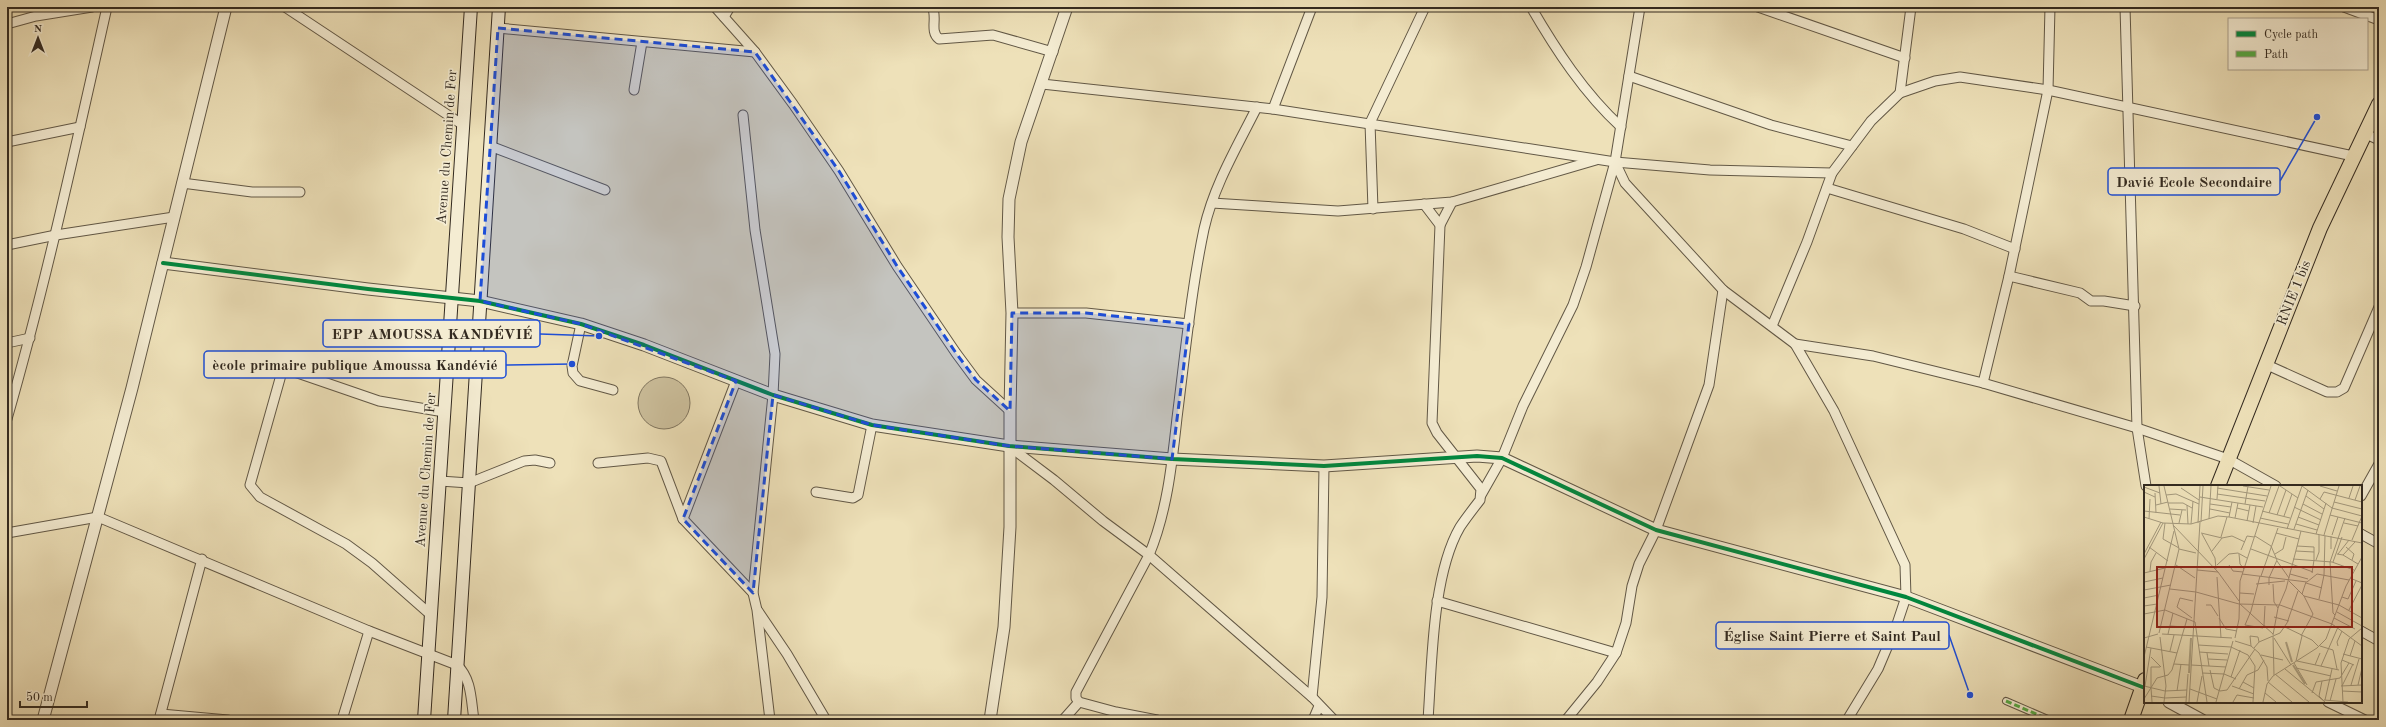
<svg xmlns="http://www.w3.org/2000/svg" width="2386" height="727" font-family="'Old Standard TT',serif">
<rect width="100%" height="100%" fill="#eee1b9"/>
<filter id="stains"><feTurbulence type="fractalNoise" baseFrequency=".005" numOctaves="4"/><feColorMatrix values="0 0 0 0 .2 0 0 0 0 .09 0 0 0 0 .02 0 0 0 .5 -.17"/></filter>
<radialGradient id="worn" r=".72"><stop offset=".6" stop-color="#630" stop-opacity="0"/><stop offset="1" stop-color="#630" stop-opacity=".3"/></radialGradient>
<circle fill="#cec29f" stroke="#807660" cx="664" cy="403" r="26"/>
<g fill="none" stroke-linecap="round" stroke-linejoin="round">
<defs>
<path id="pedestrian" d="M2006,701L2050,720"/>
<g id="minor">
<path d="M285,7L463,125"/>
<path d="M715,7L755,52L793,104L839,171L897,266L956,353L976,380L1010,411"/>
<path d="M932,7C938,17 929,31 939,39L993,35L1053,52"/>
<path d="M1531,7C1556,50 1584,93 1621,127"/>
<path d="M1758,7L1905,58"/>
<path d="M2125,7L2137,428L2146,486"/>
<path d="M2344,7L2379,20"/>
<path d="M724,17L730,7"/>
<path d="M7,24L36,16L92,7"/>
<path d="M498,28L755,52"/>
<path d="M1629,76L1771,125L1852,146"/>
<path d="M1042,84L1273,109L1615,162L1710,170L1832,173L1871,121L1900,93L1935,81L1960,77L2048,90L2353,156"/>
<path d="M634,90L642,42"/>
<path d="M1900,93L1911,7"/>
<path d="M1273,109L1312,7"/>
<path d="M743,115L755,230L775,354L773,395L753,593L757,610L770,720"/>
<path d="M2364,133L2379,140"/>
<path d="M7,142L80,127"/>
<path d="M490,146L605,190"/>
<path d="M1615,162L1625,183L1723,290L1795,344L1834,411L1905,565L1906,597L1897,624L1878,669L1847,720"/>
<path d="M182,183L252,192H300"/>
<path d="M1827,188L1964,229L2015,249"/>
<path d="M1212,203L1338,211L1452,202L1596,160"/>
<path d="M1424,204L1440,225L1432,423L1437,433L1481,489L1480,500C1473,509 1466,518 1460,527C1432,575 1432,664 1428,720"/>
<path d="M1373,209L1370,123L1425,7"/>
<path d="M1440,225L1452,202"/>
<path d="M7,245L56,235L174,217"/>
<path d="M2009,276L2080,293L2091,301H2104L2135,306"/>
<path d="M1012,313H1086L1189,324"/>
<path d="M581,324L572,366L573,373L580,381L613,390"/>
<path d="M1772,326L1807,242L1832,173"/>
<path d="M7,343L30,338"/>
<path d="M1795,344L1873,356L1983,383L2137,428L2228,459L2276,486"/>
<path d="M2265,364L2327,392H2337L2344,388L2379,307"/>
<path d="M1983,383L2009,276L2048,90L2050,7"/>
<path d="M7,419C46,283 76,145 107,7"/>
<path d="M1009,446L1054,480L1103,521L1149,555L1312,697L1334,720"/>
<path d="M598,463L648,458L661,461L683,519L753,593"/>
<path d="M440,481L469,483L524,461L535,460L550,463"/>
<path d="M816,492L853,498L858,495L872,425"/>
<path d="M1481,495L1502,458L1523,406L1573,305L1586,267L1615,162L1640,7"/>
<path d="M2361,496L2379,464"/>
<path d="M683,519L736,381"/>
<path d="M7,533L98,517L369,631L457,665C472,679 471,701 474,720"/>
<path d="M2361,534L2379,544"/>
<path d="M1437,601L1616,653"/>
<path d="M758,611L787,654L826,720"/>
<path d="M431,615L372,563L346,544L260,497L250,485L283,368L379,401L444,412"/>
<path d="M2361,631L2379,641"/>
<path d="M1312,697L1322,597L1324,466"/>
<path d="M2328,702L2365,720"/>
<path d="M161,714L228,720"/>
<path d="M159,720L202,559"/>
<path d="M342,720L369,631"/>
<path d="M1063,720L1079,702"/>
<path d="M1157,720L1116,712L1079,702L1076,698V692L1149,555C1167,512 1172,464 1177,418C1185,355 1191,291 1204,229C1214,185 1237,147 1257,107"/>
<path d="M1313,720L1319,706"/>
<path d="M1566,720L1597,682L1616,653L1626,623L1632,586L1639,564L1656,530L1709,385L1723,290"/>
</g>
<g id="tertiary">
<path d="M163,263L368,289L480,301L581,324L644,345L773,395L872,425L1009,446L1172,459L1324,466L1477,456L1502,458L1656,530L1906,597L2145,688"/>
<path d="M2169,702L2202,720"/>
<path d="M43,720L132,388L226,7"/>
<path d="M990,720L1004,627L1010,527V411L1012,313L1008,237L1009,199L1021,142L1067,7"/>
</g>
<g id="secondary">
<path d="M424,720L471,7"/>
<path d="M454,720L499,7"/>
</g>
<g id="primary">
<path d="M2218,486L2320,228L2379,104"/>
<path d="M2131,720L2145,680"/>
</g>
</defs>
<use href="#pedestrian" stroke="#625846" stroke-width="8"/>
<use href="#minor" stroke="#625846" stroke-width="11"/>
<use href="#tertiary" stroke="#625846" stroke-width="13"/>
<use href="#secondary" stroke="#332a20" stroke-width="14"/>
<use href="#primary" stroke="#332a20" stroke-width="16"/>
<use href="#pedestrian" stroke="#f4ecd2" stroke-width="6"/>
<use href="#minor" stroke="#f4ecd2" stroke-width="9"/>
<use href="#tertiary" stroke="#f4ecd2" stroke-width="11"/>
<use href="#secondary" stroke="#f4ecd2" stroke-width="12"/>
<use href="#primary" stroke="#eee1b9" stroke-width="14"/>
<path stroke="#54ab43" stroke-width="3" stroke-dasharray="6 3" stroke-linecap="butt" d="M2006,701L2050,720"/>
<defs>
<path id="cycleway" d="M163,263L368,289L480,301L581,324L644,345L773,395L872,425L1009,446L1172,459L1324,466L1477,456L1502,458L1656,530L1906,597L2145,688"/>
</defs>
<use href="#cycleway" stroke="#f4ecd2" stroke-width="6"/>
<use href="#cycleway" stroke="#00873e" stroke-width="4"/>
</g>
<path fill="#1d4ed8" fill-opacity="0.2" stroke="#1d4ed8" stroke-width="3" stroke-dasharray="8 5" stroke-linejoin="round" d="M498,28L755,52L839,171L897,266L956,353L976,380L1010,411L1012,313H1086L1189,324L1172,459L1009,446L872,425L773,395L753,593L683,519L736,381L581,324L480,301Z"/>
<g text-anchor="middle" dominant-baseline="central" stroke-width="3.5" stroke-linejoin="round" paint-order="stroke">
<g font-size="14" fill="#332a20" stroke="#f4ecd2">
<text transform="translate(447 147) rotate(-86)">Avenue du Chemin de Fer</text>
<text transform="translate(2294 293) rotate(-68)">RNIE 1 bis</text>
<text transform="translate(426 470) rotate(-86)">Avenue du Chemin de Fer</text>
</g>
</g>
<g transform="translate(2144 485)">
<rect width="218" height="218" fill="#eee1b9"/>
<path fill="none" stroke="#aea385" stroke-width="2" d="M142,157L148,177M149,180L161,199M45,188L47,153"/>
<path fill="none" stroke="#a3987c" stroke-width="1" d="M15,1L17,19M99,1L125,5M136,1L154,13M158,1L188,23L218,31M176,1L193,6M0,2L16,8M37,3L55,15M73,3L123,11M0,7L11,12M11,8L12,28M73,9L121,16M22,10L32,9L55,19M162,11L180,24M56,12L119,22M205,13L209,1M73,14L74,1M176,14L180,7L218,17M211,15L216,1M190,17L218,24M24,18H39L48,23M66,19L87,22M101,19L104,1M159,19L178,29M12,20L24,17M43,20L44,39M150,22L177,35M93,23L105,26M26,24L42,25M66,24L86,28M0,26L36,30M118,26L146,33M125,28L135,1M133,30L142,5M186,30L218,38M140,31L148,9M0,32L19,38L47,39L74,31L85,32L218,58M85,32L88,17M154,32L175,40M91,33L94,18M116,33L144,39M5,34L6,14M65,34L67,1M103,36L106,20M57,37L59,1M35,38L38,25M54,38L56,1M109,38L112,21M200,38L214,41M47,39L49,16M152,39L173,45M29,40L74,87L95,116M143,44L158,1M150,44L164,5M57,48L78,53L88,51L101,57M132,48L155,54M58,49L71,73L72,84M172,49L182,18M180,50L195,1M188,50L194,32M111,51L127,61L133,75L125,93V100M77,52L83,32M19,54L35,63M19,54L21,38M208,55L218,31M153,61L170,62V75M5,62L24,76M202,62L210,69L208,75M35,64L52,68M107,64L169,87M187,64V51M97,65L103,51L110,52M68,66L78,53M152,66L170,67M0,69L17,37M95,69L96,79L100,84M131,69L139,64L142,52M193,69L199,70L214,79M194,69L205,55M199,70L211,57M0,74L19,38M149,74L188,77L210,85M172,75L175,67V50M133,76L145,93M189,77L198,52M32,80L51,93M73,80L85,69L94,68L103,73M85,80L89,86L99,87M53,85L74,87M6,86L7,77L12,68M0,88L21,83M168,88L170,75M98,89L163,97L173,89L205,95M146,89L164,94M116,91L107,126L101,140L119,143L121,140M117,91L134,43M73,92L77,153M206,93L218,98M145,96L160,111L169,129L157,151M0,97L19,93M162,98L178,103M112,99L141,96M26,104L52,107L95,119L136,120L188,139L218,161M0,105L27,100M96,108L110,109M158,109L162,97M160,111L195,120L218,133M198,112L204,114L212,96M0,113L15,110M175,114L180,90L181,51M96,119L129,149M62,120H67L74,131M0,121L13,119M134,123L142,104L157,46M205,125L218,100M193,127L218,141M0,129L21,125L51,137L63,217M191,130L189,128L186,77L201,33M130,132L145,136M48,133L33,122L36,113L49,116M75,133L82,144L93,146M190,133L211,144M120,140L121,121M26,141L40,142M141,142L168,155L175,162M15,148L35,64L20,1M18,149L88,153M24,149L29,128M129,150L134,123L130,117L129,99M129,151L130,190M16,152L22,201L20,217M0,153L14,149M91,153L95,134L96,96L127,1M130,153L147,180M91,156L107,161L115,168L123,182L124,196M54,160L87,162L104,170L111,181L109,217M107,161L106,151L114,152L115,157M176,161L189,165L193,184M194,161L193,157L198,146M2,162L33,168M110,163L115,157L136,148L143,138L154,106M26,166L30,150M55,167L84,169M63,168L65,181M199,169L218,174M117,170L139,175M206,171L211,156M0,172L30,46M7,172L17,182M64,174L83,175M198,175L210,180M152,176L158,151M153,176L195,185M150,178L163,200M30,179L45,180M47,180L82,182M171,180L176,168M177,181L194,142M152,183L187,191M141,184L181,217M66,185L70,203L76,206L83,205L111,164M58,188L80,189L92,194M131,189L165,217M87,192L96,165M178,196L175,211L181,217M99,197L110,203M124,197L148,217M207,200L215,174M214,200L218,183M0,201L21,206L43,205M1,201L7,163M88,201L110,209M197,201L218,200M198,201L209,179M7,202V182H16M7,203L8,217M46,204L73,214M95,204L103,190L114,185L120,175M33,206L37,179M198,206L218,207M121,208L132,217M168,208L172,197L196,193L205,178M7,211L21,213L42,212M0,214L13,193L24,190L28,185L43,134M180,215L204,217M181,215L188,184M186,216L192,194M42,217L44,189M45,217L56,37M53,217L58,191M72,217L89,156M89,217L93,210L110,213M119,217L123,199L129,191L173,163L182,154L202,101L218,72M199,217L197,178L205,154L218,143"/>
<path fill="#8f2418" fill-opacity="0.15" stroke="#8f2418" stroke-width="2" d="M13,82H208V142H13Z"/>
<rect width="218" height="218" fill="none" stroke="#332a20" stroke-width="2"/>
</g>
<path fill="none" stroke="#1d4ed8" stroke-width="1.5" d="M2317 117L2280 181M599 336L540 334M572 364L506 365M1970 695L1949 635"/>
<g fill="#1d4ed8" stroke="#f4ecd2" stroke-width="1.5">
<circle cx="2317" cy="117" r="4"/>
<circle cx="599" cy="336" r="4"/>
<circle cx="572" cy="364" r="4"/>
<circle cx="1970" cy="695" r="4"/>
</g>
<g fill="#f4ecd2" stroke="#1d4ed8" stroke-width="1.5">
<rect x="2108" y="168" width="172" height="27" rx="4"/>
<rect x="323" y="320" width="217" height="27" rx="4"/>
<rect x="204" y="351" width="302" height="27" rx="4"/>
<rect x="1716" y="622" width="233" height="27" rx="4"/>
</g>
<g font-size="15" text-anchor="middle" font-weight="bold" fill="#332a20">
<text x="2194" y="187">Davié Ecole Secondaire</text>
<text x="432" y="339">EPP AMOUSSA KANDÉVIÉ</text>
<text x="355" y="370">ècole primaire publique Amoussa Kandévié</text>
<text x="1832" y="641">Église Saint Pierre et Saint Paul</text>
</g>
<rect width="2386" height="727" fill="none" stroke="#eee1b9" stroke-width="24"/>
<rect x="8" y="8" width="2370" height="711" fill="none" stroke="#332a20" stroke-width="2"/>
<rect x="12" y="12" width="2362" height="703" fill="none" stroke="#332a20"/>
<rect x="2228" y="18" width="140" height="52" fill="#f4ecd2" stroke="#a79e8b"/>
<rect x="2236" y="31" width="20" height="6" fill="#00873e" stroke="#a79e8b"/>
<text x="2264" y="38" font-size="12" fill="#332a20">Cycle path</text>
<rect x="2236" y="51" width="20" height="6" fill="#54ab43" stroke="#a79e8b"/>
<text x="2264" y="58" font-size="12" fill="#332a20">Path</text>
<g transform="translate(38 38)" stroke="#f4ecd2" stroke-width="3" paint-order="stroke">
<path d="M0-3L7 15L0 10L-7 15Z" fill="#332a20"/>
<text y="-6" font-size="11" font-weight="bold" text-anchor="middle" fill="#332a20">N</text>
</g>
<path d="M20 701v6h67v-6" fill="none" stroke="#332a20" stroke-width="2"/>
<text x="26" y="701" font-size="12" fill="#332a20" stroke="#f4ecd2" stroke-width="3" paint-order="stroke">50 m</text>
<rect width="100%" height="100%" filter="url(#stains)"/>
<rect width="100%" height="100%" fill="url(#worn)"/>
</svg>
